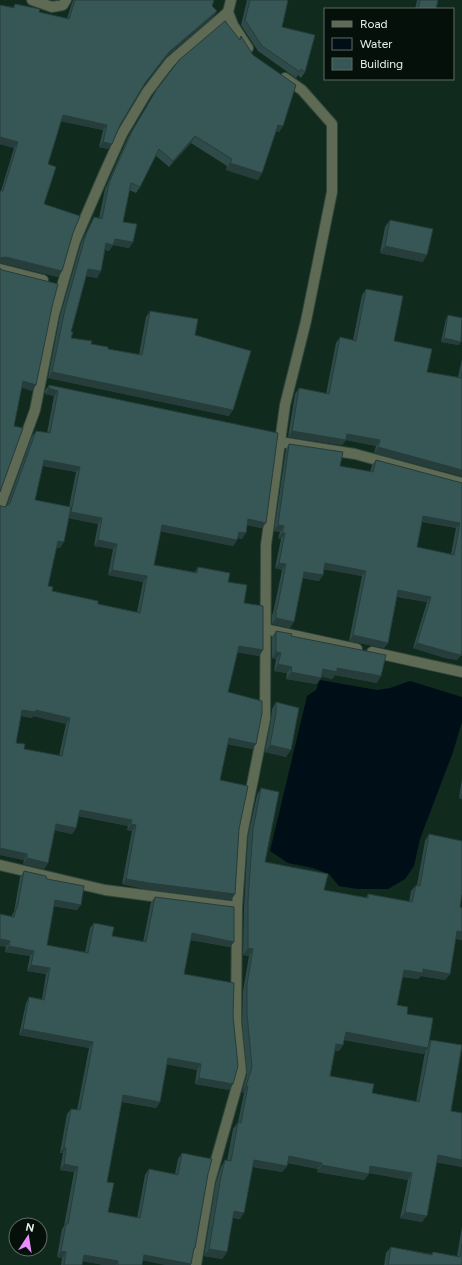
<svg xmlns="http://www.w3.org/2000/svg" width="462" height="1265" font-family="Figtree,sans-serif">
<rect width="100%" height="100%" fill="#112a1e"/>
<path fill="#000f17" d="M320,680L377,690L390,688L410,681L462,697V722L453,752L420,839L414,866L405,879L388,889H358L339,886L329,874L313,868L288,863L270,851L307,696L316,690Z"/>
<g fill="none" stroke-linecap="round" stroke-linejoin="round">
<defs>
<g id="street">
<path d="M32,0L52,7L63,5L66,0"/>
<path d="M231,0L228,12L233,25L248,48"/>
<path d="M0,269L43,280"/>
<path d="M280,442L355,454L462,483"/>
<path d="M0,506L35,410L54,314L75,241L104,174L122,134L147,92L170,62L228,12"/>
<path d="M265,629L357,649"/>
<path d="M372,652L462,672"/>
<path d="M0,865L105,890L237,907"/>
<path d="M196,1265L210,1181L241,1072L236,1021L237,907L242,835L265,719L266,545L285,405L306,321L332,192V124L302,90L285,78"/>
</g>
</defs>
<use href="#street" stroke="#2f463b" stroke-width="12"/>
<use href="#street" stroke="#5e6a54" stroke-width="10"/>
</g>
<g fill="#2e4b49" fill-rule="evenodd">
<path d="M73,0H214L212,6L217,11L213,17L165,58L144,85L120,125L108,149L99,147L103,130L61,121L48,164L44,204L73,233L62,271L58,277L2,263H0V191H1L14,148L0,144V5L13,7L15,4L39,12L67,18Z"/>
<path d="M247,0H288L282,27L305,72L301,78L298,75L296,78L258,51L241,25Z"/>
<path d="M417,0H438L436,9H415Z"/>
<path d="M241,36L283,126L279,132L276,131L262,173L258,180L226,170L227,166L191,143L169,167L155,155L140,187L136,193L129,190L123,222L133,242L129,248L113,245L109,251L105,250L101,271L97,278L86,276L71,332V338L108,349L139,355L146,317L150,311L195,335L229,416L48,378L60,316L81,243L90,224L94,217L99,218L105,189L128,137L157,89L239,39Z"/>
<path d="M390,220L423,262L380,253L385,227Z"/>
<path d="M366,289L394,341L427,372L458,377L462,359V476L374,453L376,446L346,440L342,445L288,437L295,394L299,388L326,394L336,343L340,337L353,340L362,295Z"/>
<path d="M448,315L459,345L441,342L446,319Z"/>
<path d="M49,385L262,528L247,525L242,539L238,538L233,546L161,531L154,565L195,572L198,567L228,582L244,603L263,650L259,656L237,652L228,692L256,744L252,749L227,744L220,780L239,829L235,894L231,900L145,889L122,884L132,831L127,830L128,826L78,816L76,828L72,834L55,830L48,863L44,869L23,864L24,860L0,855V505L1,506L5,507L7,505L32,436L36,431L47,433L54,396L45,394V391ZM43,466L76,472L69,507L35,500ZM69,518L98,524L94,546L113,549L108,575L143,582L137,612L98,604L52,591L48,586L56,547L60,548ZM21,716L32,718L33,716L66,724L59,756L24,749L16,743Z"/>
<path d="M289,444L340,466L370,472L372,465L376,460L462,483L460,656L457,660L445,658L413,648L427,602L397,597L388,643L384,648L349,641L362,576L324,569L323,575L319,581L302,578L290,628L272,624V615L273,613L282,570L275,568L281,539L278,538L280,532L274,531L286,449ZM422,522L456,528L451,554L417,547Z"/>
<path d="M276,631L291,636L377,683L335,675L332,679L321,676V678L316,684L286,679L287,673L274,671L276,659L272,658V637Z"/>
<path d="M276,702L286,757L265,752L271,720L272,709Z"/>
<path d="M462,779V799L459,798Z"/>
<path d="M261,788L265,862L324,890L366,898L368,894L409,902L411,891L416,885H417L425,841L429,834L460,907L462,908V940L456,939L450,974L445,980L421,976L418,979L402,977L397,1005L407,1014L429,1042L431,1040L451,1111L462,1113V1167L437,1162L422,1222L400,1218L408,1180L369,1173L364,1180L317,1172L318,1169L287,1163V1166L282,1172L253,1167L240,1219L233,1218L227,1252L222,1259L204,1256L216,1182L221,1167L225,1160L227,1161L233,1129L238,1122L244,1093L242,1092L247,1074L242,1021L243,991L249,956L243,955L244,907L248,836L257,795ZM344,1040L423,1054L425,1052L416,1102L372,1093L330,1076L335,1051H339L343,1045Z"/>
<path d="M24,871L47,879L77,910L54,906L47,945L85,952L90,928L94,923L112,936L143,942L151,902L155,897L234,942L230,947L190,940L184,974L233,1084L229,1090L195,1084L197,1070L167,1064L160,1102L156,1108L122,1102L107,1182L108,1212L137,1218L145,1175L149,1169L175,1174L178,1159L182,1153L208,1174L195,1248L194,1250L142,1261V1265H104L83,1261L82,1265H61L62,1258L57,1257L62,1229L64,1226L74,1172L60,1170L63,1153H60L67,1114L71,1109L77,1110L89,1048L19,1035L26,1003L29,997L42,999L46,974L27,971L30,956L5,952L12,915L14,912L20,877Z"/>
<path d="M462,1227V1265H384L386,1253L391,1247L431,1254L433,1252L457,1256Z"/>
</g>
<g fill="#263d3c">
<path d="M217,11L213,17L165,58L169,52Z"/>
<path d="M63,115L107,125L103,130L59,121Z"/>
<path d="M278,125L283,126L279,132L273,131Z"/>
<path d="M195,136L191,143L169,167L173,161Z"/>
<path d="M0,137L18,142L14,148L0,144Z"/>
<path d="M103,142L112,144L108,149L99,147Z"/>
<path d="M230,163L262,173L258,180L226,170Z"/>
<path d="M115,239L133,242L129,248L113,245L109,251L102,249L106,243Z"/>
<path d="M385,246L427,255L423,262L380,253Z"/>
<path d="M6,257L62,271L58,277L2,263H0V258Z"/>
<path d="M88,269L101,271L97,278L83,275Z"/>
<path d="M444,338L461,342L459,345L441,342Z"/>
<path d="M52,372L233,410L229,416L48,378Z"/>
<path d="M23,381L36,385L32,391L19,387Z"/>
<path d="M49,388L58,391L54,396L45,394Z"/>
<path d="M292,431L347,434L380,440L376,446L346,440L342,445L288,437Z"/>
<path d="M378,447L462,470V476L374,453Z"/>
<path d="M44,460L80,467L76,472L40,465Z"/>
<path d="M71,512L102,518L98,524L67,518Z"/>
<path d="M423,516L460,523L456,528L419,521Z"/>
<path d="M248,519L266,523L262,528L244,525Z"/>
<path d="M162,525L237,540L233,546L158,531Z"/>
<path d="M278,525L284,526L280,532L274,531Z"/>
<path d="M239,532L246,533L242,539L235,537Z"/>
<path d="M282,533H285L281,539L278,538Z"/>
<path d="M98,540L117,544L113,549L94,546Z"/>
<path d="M58,541L64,542L60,548L54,547Z"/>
<path d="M279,563L286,564L282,570L275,568Z"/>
<path d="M325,563L366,571L362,576L321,569Z"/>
<path d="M112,570L147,576L143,582L108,575Z"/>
<path d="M304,572L323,575L319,581L300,577Z"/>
<path d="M398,590L431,597L427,602L394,596Z"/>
<path d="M276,618L294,622L290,628L272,624Z"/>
<path d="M353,635L388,643L384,648L349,641Z"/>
<path d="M417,643L462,650V656H460L457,660L445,658L413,648Z"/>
<path d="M239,646L263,650L259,656L235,652Z"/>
<path d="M276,652L281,653L276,659L272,658Z"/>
<path d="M278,664L292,667L287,673L274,671Z"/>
<path d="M337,668L381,676L377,683L335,675L332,679L318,676L323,669Z"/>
<path d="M291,672L321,678L316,684L286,679Z"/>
<path d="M22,710H36L70,718L66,724L33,716L32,718L18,715Z"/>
<path d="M229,738L256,744L252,749L225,743Z"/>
<path d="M270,745L291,750L286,757L265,752Z"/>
<path d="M462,793V799L459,798Z"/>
<path d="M80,810L132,820L128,826L76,815Z"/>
<path d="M56,824L76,828L72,834L52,830Z"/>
<path d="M131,824L136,825L132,831L127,830Z"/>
<path d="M0,848L27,854L24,860L0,855Z"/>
<path d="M27,858L48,863L44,869L23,864Z"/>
<path d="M126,879L235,894L231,900L145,889L122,884Z"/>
<path d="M55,900L81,905L77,910L51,906Z"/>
<path d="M457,931L462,932V940L453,938Z"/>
<path d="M192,933L234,942L230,947L188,939Z"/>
<path d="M0,939L10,941L6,947L0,946Z"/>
<path d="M9,946L34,951L30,956L5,952Z"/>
<path d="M248,948L253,949L249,956L243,955Z"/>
<path d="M31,965L50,968L46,974L27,971Z"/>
<path d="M423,969L450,974L445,980L421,976L418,979L399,976L404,970Z"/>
<path d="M23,1029L93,1042L89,1048L19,1035Z"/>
<path d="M346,1032L428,1048L423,1054L341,1039Z"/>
<path d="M336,1044L343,1045L339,1051L331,1050Z"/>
<path d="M168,1058L201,1064L197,1070L164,1064Z"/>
<path d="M199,1078L233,1084L229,1090L195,1084Z"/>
<path d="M246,1086H248L244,1093L242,1092Z"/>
<path d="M123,1095L160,1102L156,1108L119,1101Z"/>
<path d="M64,1147L66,1148L63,1153H60Z"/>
<path d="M438,1155L462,1160V1167L433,1162Z"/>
<path d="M289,1156L322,1163L318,1169L284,1162Z"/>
<path d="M254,1160L287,1166L282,1172L250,1166Z"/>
<path d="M64,1164L78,1167L74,1172L60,1170Z"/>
<path d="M322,1165L369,1174L364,1180L317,1172Z"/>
<path d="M370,1166L412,1173L408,1180L366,1172Z"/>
<path d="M234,1211L244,1213L240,1219L230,1217Z"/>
<path d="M405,1212L427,1216L422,1222L400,1218Z"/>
<path d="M209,1249L227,1252L222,1259L204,1256Z"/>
<path d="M61,1251L66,1252L62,1258L57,1257Z"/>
<path d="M84,1255L118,1261L116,1265H104L80,1261Z"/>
<path d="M144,1255L191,1264L190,1265H165L140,1260Z"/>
</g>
<g fill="#365755" stroke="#263d3c" fill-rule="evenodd">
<path d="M75,0H214L212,6L217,11L169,52L145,83L120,125L112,144L103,142L107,125L63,115L48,164L56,167L44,204L80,216L73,233L62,271L6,257L0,258V191H3L18,142L0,137V5L14,8L15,4L40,9L39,12L69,19Z"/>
<path d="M250,0H288L282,27L315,35L305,72L301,69L300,72L262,46L245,20Z"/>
<path d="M420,0H438L436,9H418Z"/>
<path d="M225,21L240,40L241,36L253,55L296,85L283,126L278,125L262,173L230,163L232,159L195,136L173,161L159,149L140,187L131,183L123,222L137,224L133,242L115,239L113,245L106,243L101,271L88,269L71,332H73L71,338L92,341L91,344L108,347V349L142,355L150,311L198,319L195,335L251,351L233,410L52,372L65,309L85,237L94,217L102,219L109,183L132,131L157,89L179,60Z"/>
<path d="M390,220L433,229L427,255L385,246Z"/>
<path d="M0,268L2,270L58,284L52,307L36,385L23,381L14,426L23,428L0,492Z"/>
<path d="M366,289L403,296L394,341L432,349L427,372L461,378L462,372V470L378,447L380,440L347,434L346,440L292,431L299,388L329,394L340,337L356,341Z"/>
<path d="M448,315L462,318L461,342L444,338Z"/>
<path d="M49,385L278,433L266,523L248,519L246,533L239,532L237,540L162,525L154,565L197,573L198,567L230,573L228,582L247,585L244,603L263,606V650L239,646L228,692L262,701V713L256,744L229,738L220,780L248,786L239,829L235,894L149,883L126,879L136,825L131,824L132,820L80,810L76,828L56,824L48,863L27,858V854L0,848V505L1,506L5,507L10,503L36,431L50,433L58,391L49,388ZM44,460L80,467L71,512L102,518L98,540L117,544L112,570L147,576L140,613L98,604V601L52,591L53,587L48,586L58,541L64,542L71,507L35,500ZM22,710L35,712L36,710L70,718L62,756L24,749L25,744L16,743Z"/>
<path d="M289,444L343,452L340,466L373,472L376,460L462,483V650L461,655L449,652L417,643L431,597L398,590L388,643L353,635L366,571L325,563L323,575L304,572L294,622L276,618V609H277L286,564L279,563L285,533H282L284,526L278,525ZM423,516L460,523L454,555L417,547Z"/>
<path d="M276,631L292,634L291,636L386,655L381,676L337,668V672L323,669L321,678L291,672L292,667L278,664L281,653L276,652Z"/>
<path d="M276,702L299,708L291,750L270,745L276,713Z"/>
<path d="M261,788L279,792L265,862L328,874L324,890L368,898V894L412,902L416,885L420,886L429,834L462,841V894L460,907L462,908V932L457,931L450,974L423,969V973L404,970L397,1005L408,1007L407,1014L433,1018L428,1048L346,1032L343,1045L336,1044L330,1076L374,1084L372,1093L419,1102L431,1040L462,1045L451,1111L462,1113V1160L438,1155L427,1216L405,1212L412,1173L370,1166L369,1174L322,1165V1163L289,1156L287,1166L254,1160L244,1213L234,1211L227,1252L209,1249L221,1176L225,1160L231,1161L238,1122L241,1123L248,1086H246L252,1067L247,1014V984L253,949L248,948V901L253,829Z"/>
<path d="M24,871L46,876L47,879L84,886L81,905L55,900L47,945L88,953L94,923L114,927L112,936L146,942L155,897L234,907V942L192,933L184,974L234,983L233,1016L238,1066L233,1084L199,1078L201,1064L168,1058L160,1102L123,1095L107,1182L114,1183L108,1212L140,1218L149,1169L178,1175L182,1153L212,1159L208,1174L195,1248H194L191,1264L144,1255L142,1265H118V1261L84,1255L82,1265H64L66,1252L61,1251L66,1224H68L78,1167L64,1164L66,1148L64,1147L71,1109L80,1110L93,1042L23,1029L29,997L44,1000L50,968L31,965L34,951L9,946L10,941L0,939V914L14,917L16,909H17Z"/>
<path d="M462,1244V1265H388L391,1247L432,1255L433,1252L460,1257Z"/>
</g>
<rect x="324" y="8" width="130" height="72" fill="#06100b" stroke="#5f6b64"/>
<rect x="332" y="21" width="20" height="6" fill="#5e6a54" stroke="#5f6b64"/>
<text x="360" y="28" font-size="12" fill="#e4f3ea">Road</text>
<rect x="332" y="38" width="20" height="12" fill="#000f17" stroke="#5f6b64"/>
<text x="360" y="48" font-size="12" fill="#e4f3ea">Water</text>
<rect x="332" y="58" width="20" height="12" fill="#365755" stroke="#5f6b64"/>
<text x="360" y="68" font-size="12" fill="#e4f3ea">Building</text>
<g transform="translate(28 1237) rotate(12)"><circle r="19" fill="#06100b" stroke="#5f6b64"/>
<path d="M0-3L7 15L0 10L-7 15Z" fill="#e98efe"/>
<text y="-6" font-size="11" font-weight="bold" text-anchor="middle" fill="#e4f3ea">N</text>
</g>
</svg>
